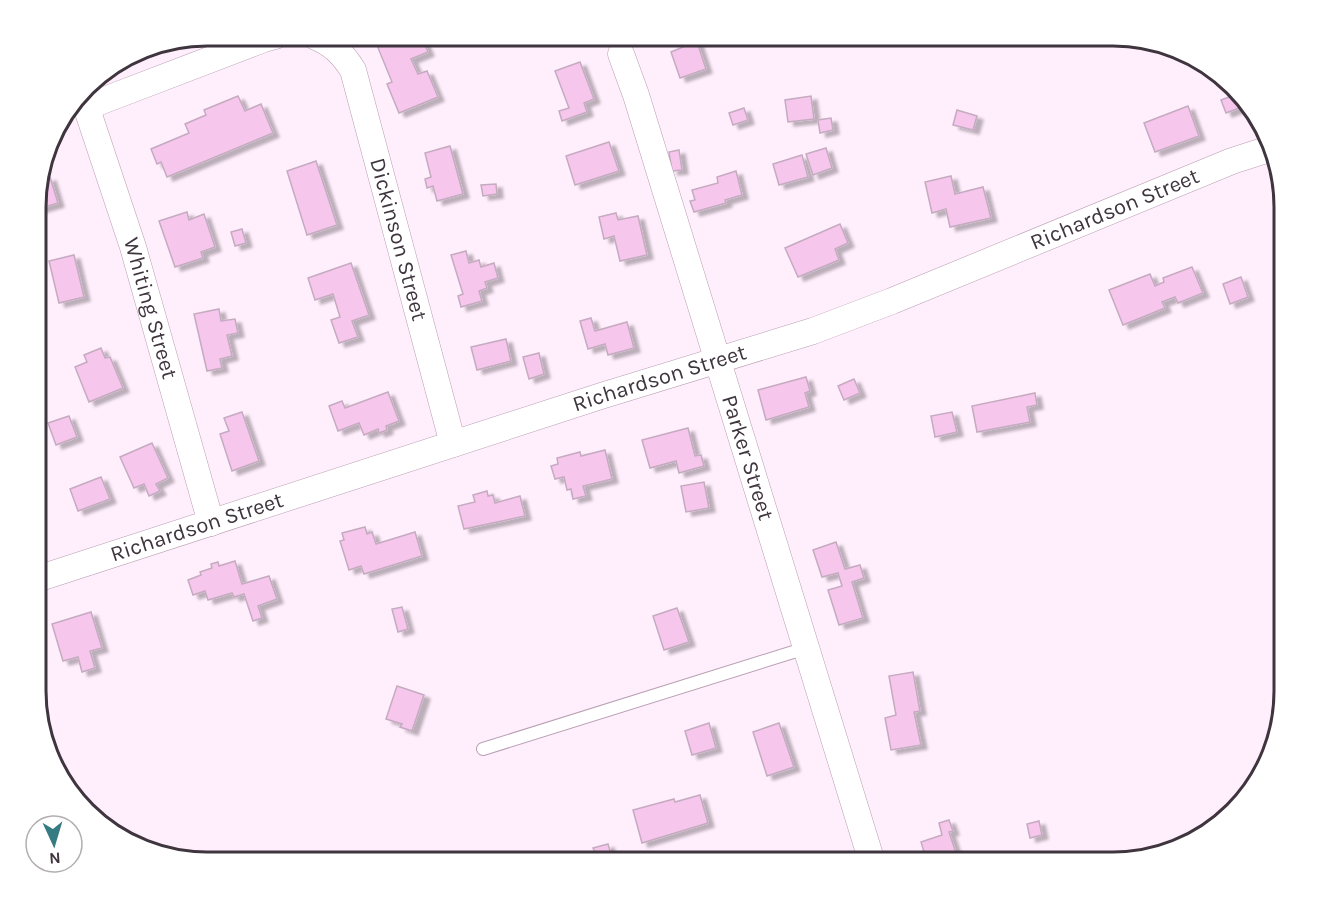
<svg xmlns="http://www.w3.org/2000/svg" width="1321" height="898" font-family="Karla,sans-serif">
<defs>
<filter id="shadow"><feDropShadow dx="6" dy="4" stdDeviation="1.5" flood-color="#0004"/></filter>
</defs>
<rect width="100%" height="100%" fill="#ffeefc"/>
<g fill="#f6c6ed" stroke="#c5abc0" stroke-width="1.5" filter="url(#shadow)">
<path d="M379,36H421L428,52L411,59L418,74L427,71L438,97L399,113L387,84L392,82L374,38Z"/>
<path d="M679,36H704L696,39L706,69L680,78L671,52L683,47Z"/>
<path d="M580,62L594,99L584,103L587,112L562,121L559,111L569,108L555,71Z"/>
<path d="M1229,85L1237,95H1235L1239,108L1226,113L1221,100L1229,97L1225,86Z"/>
<path d="M238,96L245,111L261,104L273,133L167,177L161,162L157,164L151,149L189,133L185,124L206,115L204,110Z"/>
<path d="M811,96L814,119L788,122L785,100Z"/>
<path d="M1188,106L1199,136L1155,152L1144,123Z"/>
<path d="M744,108L748,120L733,125L729,113Z"/>
<path d="M957,110L977,116L973,130L953,125Z"/>
<path d="M831,118L833,130L820,133L818,120Z"/>
<path d="M609,142L619,171L575,185L566,156Z"/>
<path d="M450,146L463,194L437,201L433,186L427,188L425,179L431,177L425,153Z"/>
<path d="M826,148L832,168L813,175L806,154Z"/>
<path d="M679,150L682,170L672,171L669,152Z"/>
<path d="M802,155L808,177L779,185L773,164Z"/>
<path d="M316,161L337,225L307,235L287,171Z"/>
<path d="M736,171L742,195L725,200L726,203L694,212L690,201L695,200L692,190L718,183L717,177Z"/>
<path d="M42,172L44,179L50,177L58,203L38,209V185Z"/>
<path d="M951,176L955,194L983,187L991,218L950,227L946,209L932,213L925,182Z"/>
<path d="M496,184L497,194L483,196L481,185Z"/>
<path d="M187,212L189,220L204,214L215,247L201,252L203,258L175,267L159,221Z"/>
<path d="M616,213L618,220L638,216L647,255L620,261L614,236L604,239L599,217Z"/>
<path d="M840,224L848,243L835,249L839,260L798,277L785,248Z"/>
<path d="M242,229L246,243L235,246L231,232Z"/>
<path d="M466,251L469,263L479,260L481,267L494,263L498,278L485,282L487,288L479,291L482,301L461,307L458,296L463,294L451,255Z"/>
<path d="M74,255L84,297L59,303L49,261Z"/>
<path d="M351,263L369,315L352,321L358,337L339,343L331,320L340,317L333,294L315,300L308,278Z"/>
<path d="M1192,267L1203,293L1178,303L1175,297L1162,302L1165,308L1123,325L1109,290L1150,274L1155,286L1164,282L1163,278Z"/>
<path d="M1241,277L1248,297L1230,304L1223,284Z"/>
<path d="M219,309L221,321L235,319L238,333L227,335L232,356L220,359L222,368L207,371L194,314Z"/>
<path d="M591,318L595,331L627,322L634,348L608,355L605,344L588,349L580,321Z"/>
<path d="M506,339L511,361L477,370L471,347Z"/>
<path d="M101,348L105,358L110,357L123,388L89,402L75,367L87,362L84,355Z"/>
<path d="M539,353L544,374L529,379L523,357Z"/>
<path d="M806,377L810,391L805,393L809,407L766,420L758,390Z"/>
<path d="M854,379L860,393L844,400L838,386Z"/>
<path d="M388,392L399,421L386,426L387,430L379,433L378,429L364,435L359,423L338,431L329,406L342,401L345,408Z"/>
<path d="M1035,393L1037,405L1027,407L1030,422L977,432L972,406Z"/>
<path d="M242,412L259,461L232,471L220,434L229,431L224,418Z"/>
<path d="M952,412L957,432L935,437L931,416Z"/>
<path d="M69,416L77,437L56,445L48,423Z"/>
<path d="M688,428L695,456L701,455L704,466L679,473L676,461L650,468L642,440Z"/>
<path d="M152,443L168,478L156,484L160,491L149,496L144,484L134,488L120,457Z"/>
<path d="M605,450L612,479L583,486L586,496L573,499L571,489L567,490L564,477L555,479L551,466L558,464L557,458L580,452L581,456Z"/>
<path d="M101,477L110,499L78,511L70,489Z"/>
<path d="M704,482L709,508L686,512L681,486Z"/>
<path d="M487,491L488,496L493,495L495,503L520,496L525,516L464,529L458,506L475,502L473,495Z"/>
<path d="M365,527L367,534L372,532L376,544L415,532L422,556L364,574L361,566L349,570L340,541L344,540L342,533Z"/>
<path d="M836,542L845,569L860,565L864,578L852,582L863,618L839,625L828,590L842,586L838,573L822,577L813,550Z"/>
<path d="M235,561L242,584L269,576L277,599L258,606L262,618L253,621L244,594L234,597L232,593L208,600L205,591L193,595L188,580L201,575L200,572L212,568L211,564L218,562L219,566Z"/>
<path d="M402,607L408,629L398,632L392,609Z"/>
<path d="M677,608L689,642L664,650L653,616Z"/>
<path d="M91,612L102,648L90,651L95,668L82,672L78,657L63,661L52,624Z"/>
<path d="M913,672L920,711L914,712L921,745L891,750L885,718L896,715L889,676Z"/>
<path d="M397,686L424,695L412,731L400,727L402,724L386,719Z"/>
<path d="M709,723L716,748L692,755L685,731Z"/>
<path d="M779,723L794,767L767,776L753,732Z"/>
<path d="M700,795L708,823L642,843L633,810L674,799L675,802Z"/>
<path d="M949,820L953,831L949,832L959,862H927L921,842L942,835L939,823Z"/>
<path d="M1039,821L1042,835L1030,838L1027,824Z"/>
<path d="M608,844L613,862H572L596,855L593,848Z"/>
<path d="M453,854L455,862H435L434,859Z"/>
</g>
<g fill="none" stroke-linecap="round" stroke-linejoin="round">
<defs>
<path id="lane" d="M483,749L806,648"/>
<g id="street">
<path id="s1" d="M314,36C333,44 342,53 353,70L453,444"/>
<path id="s2" d="M621,54L636,95L872,862"/>
<path id="s3" d="M82,94L133,247L211,523"/>
<path d="M86,107L264,39L275,36"/>
<path id="s4" d="M37,579L601,396L813,331L892,301L1232,161L1272,148"/>
</g>
</defs>
<use href="#lane" stroke="#b99fb4" stroke-width="14"/>
<use href="#street" stroke="#b99fb4" stroke-width="27"/>
<use href="#lane" stroke="#fff" stroke-width="12"/>
<use href="#street" stroke="#fff" stroke-width="26"/>
</g>
<g text-anchor="middle" dominant-baseline="central" stroke-width="4.5" stroke-linejoin="round" paint-order="stroke">
<g font-size="22" fill="#3f353e" stroke="#fff">
<text stroke="none"><textPath href="#s4" startOffset="1140">Richardson Street</textPath></text>
<text stroke="none"><textPath href="#s1" startOffset="228">Dickinson Street</textPath></text>
<text stroke="none"><textPath href="#s3" startOffset="225">Whiting Street</textPath></text>
<text stroke="none"><textPath href="#s4" startOffset="654">Richardson Street</textPath></text>
<text stroke="none"><textPath href="#s2" startOffset="423">Parker Street</textPath></text>
<text stroke="none"><textPath href="#s4" startOffset="168">Richardson Street</textPath></text>
</g>
</g>
<path d="M0 0H1321V898H0ZM207 46H1113A161 161 0 0 1 1274 207V691A161 161 0 0 1 1113 852H207A161 161 0 0 1 46 691V207A161 161 0 0 1 207 46Z" fill="#fff" fill-rule="evenodd"/>
<path fill="none" stroke="#3f353e" stroke-width="3" d="M207 46H1113A161 161 0 0 1 1274 207V691A161 161 0 0 1 1113 852H207A161 161 0 0 1 46 691V207A161 161 0 0 1 207 46Z"/>
<g transform="translate(54 844) rotate(176)"><circle r="28" fill="#ffffff" stroke="#b2aeb2" stroke-width="1.5"/>
<path d="M0-4.5L10 22L0 15L-10 22Z" fill="#347c82"/>
<text y="-9" font-size="16" font-weight="bold" text-anchor="middle" fill="#3f353e">N</text>
</g>
</svg>
